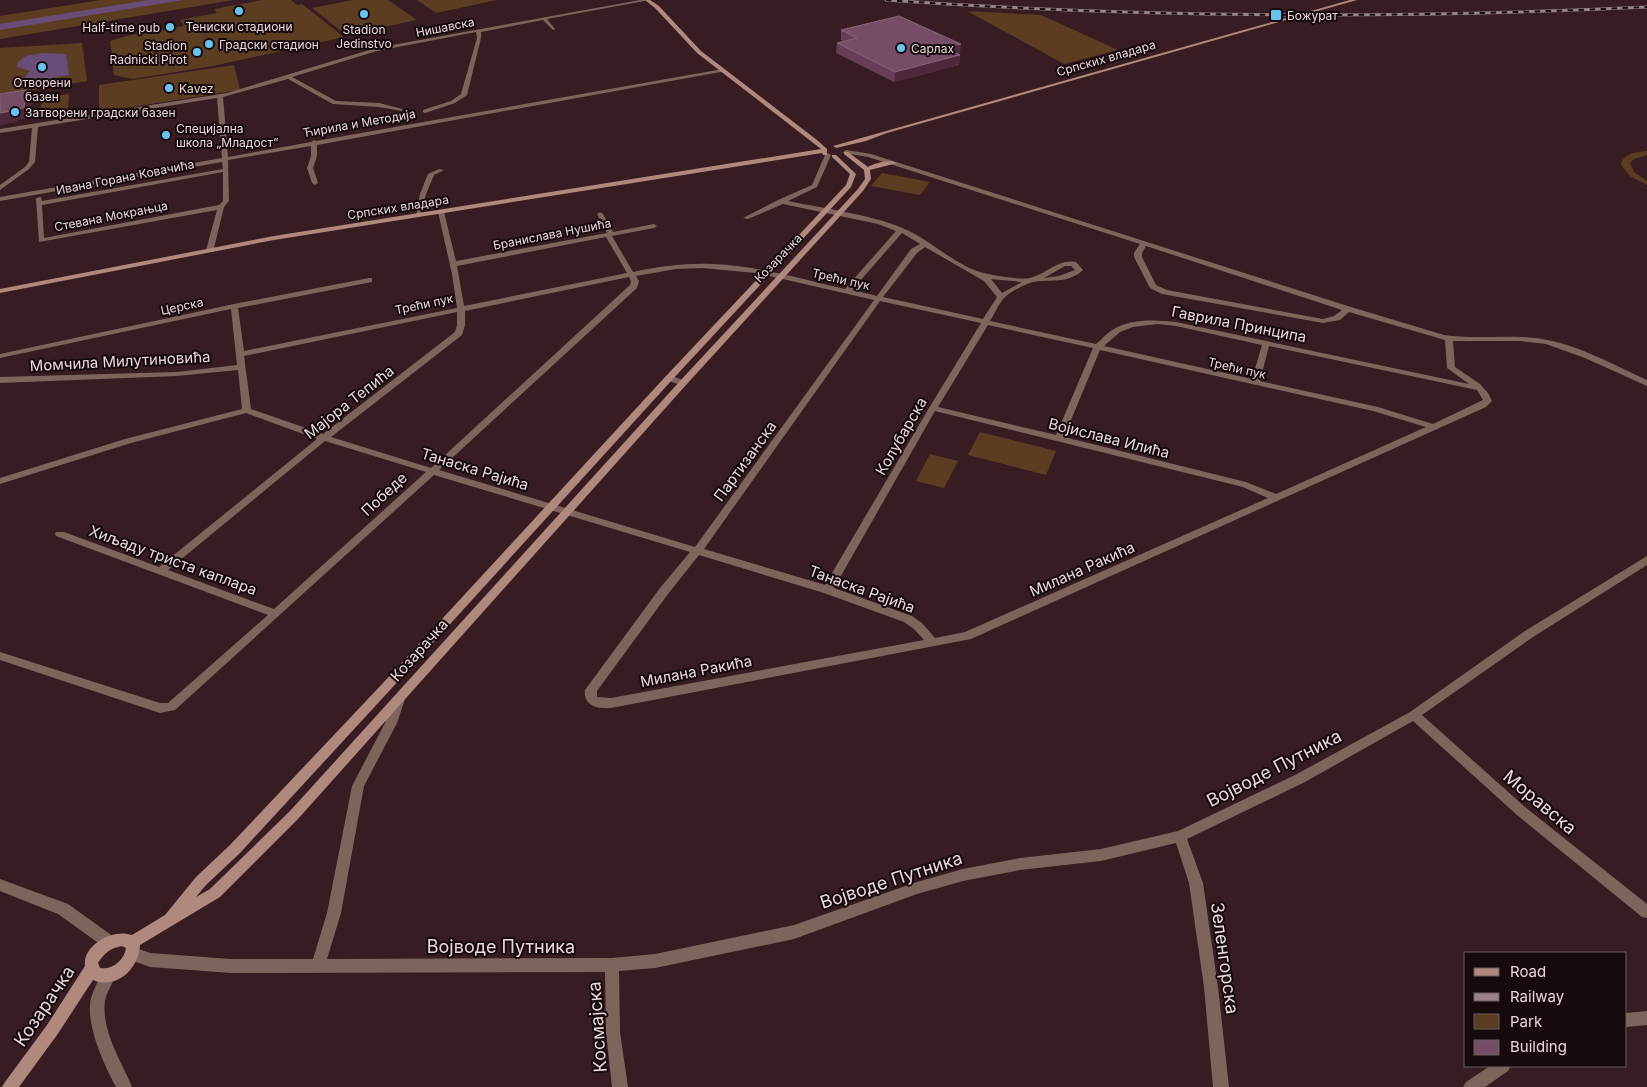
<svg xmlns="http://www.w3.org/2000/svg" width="1647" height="1087" font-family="Inter,sans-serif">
<rect width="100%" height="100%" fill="#371c21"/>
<g fill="#5b3e22">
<path d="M101,0H234L0,39V16Z"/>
<path d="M262,0H291L297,5L302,4L344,37L213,66L132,79L114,75L110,41L126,36L218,20L184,26L180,20L217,13L214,9Z"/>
<path d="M353,0H388L417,20L346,35L312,8Z"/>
<path d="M417,0H497L436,13Z"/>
<path d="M967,11L1041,15L1118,50L1064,64Z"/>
<path d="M82,43L87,81L0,96V48Z"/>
<path d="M234,65L240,90L99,112V85Z"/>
<path d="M69,94L68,110L40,114L42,98Z"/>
<path d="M1647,151V155L1634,159L1630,163L1634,172L1647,181V185L1630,176L1621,165C1623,153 1637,152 1647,151Z"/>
<path d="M882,173L930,182L920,195L871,186Z"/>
<path d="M980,432L1056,451L1046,475L968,455Z"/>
<path d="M930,454L958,461L944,488L916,481Z"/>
</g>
<g fill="#694d76">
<path d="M148,0H183L0,30V24Z"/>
<path d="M43,53L66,54L69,75L36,81L26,79L25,77L30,71L17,67L18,62L26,56Z"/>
</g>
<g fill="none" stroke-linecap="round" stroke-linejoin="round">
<g fill="#7d655e" fill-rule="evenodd">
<path d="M640,0H650L547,19L555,29L553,30L543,20L481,32V38L467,95L455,103L425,113L423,112V110L451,101L461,94L477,38L476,32L377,51L292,77L336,101L379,103L402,109V111L379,107L333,104L288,79L223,97L228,157L311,142L314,140L316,141L723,69L726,71L317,145V156L313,168L318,183L315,185L312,183L307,168L311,156V146L228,160L229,201L224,207L213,252L206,250L217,210L39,242L36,198L41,197L42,201L223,169L222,162L0,201V197L222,158L217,98L38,127L35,162L29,169L0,190V185L25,167L29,162L32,128L0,133V129L227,93L376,48ZM223,172V201L219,205L44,238L42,205Z"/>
<path d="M846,150L871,154L1351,307L1444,335C1478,340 1513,333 1547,340C1580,346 1616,366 1647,380V386L1585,358L1546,344L1520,341H1453L1455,367L1480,384L1488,393L1492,401L1486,407L971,639L611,708C598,709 583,706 585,690L660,588L690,552L434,475L175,710L160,713L0,660V652L160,703H168L268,615L56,536L55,534L56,532H64L159,567L317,439L246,413L131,443L0,484V478L125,439L242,409L238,370L177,376L0,383V377L177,372L237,365L231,309L0,358V354L234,304L369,278H372V282L238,308L244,351L457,308L452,274L438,212L441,210L444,212L456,261L607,233L597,214L600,212L603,214L613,232L654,224L657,226L654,228L612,236L633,272C660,266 686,263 713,264C758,266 802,279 845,289L896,231L878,224L783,204L748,219L743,218L778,200L812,185L825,155L828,153L831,155L817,187L788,201C825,209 878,215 911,232C935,244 960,269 988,274C999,276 1023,281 1033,277C1049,272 1058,259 1076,262L1083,270C1068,284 1051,279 1033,282C1025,284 1012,291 1005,297C999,303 995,313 990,321L1096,344C1102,339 1108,332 1114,329C1131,318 1157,320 1176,322L1469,384L1447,368L1445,340L1349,312L1340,320L1323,323L1162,294L1150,288L1134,257V253L1140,244L868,157L844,153L843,152ZM902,233L920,244L911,249L877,296L852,290ZM606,237L627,273L464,306L457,266ZM1146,246L1342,310L1334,316L1323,319L1167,290L1156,285L1142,257V253ZM925,247L984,281L997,297L983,319L883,297L917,253ZM1065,266H1071L1075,270L1059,276L1044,278ZM702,268L756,273L874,300L695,547L439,470L637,288L639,281L636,276L676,269ZM629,277L631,281L630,285L431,468L331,437L462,335L465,325V311ZM991,279L1022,282L1002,293ZM880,301L981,323L929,408L825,585L704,549ZM457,312V325L455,332L323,434L251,409L244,356ZM1158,324L1176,326L1262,345L1252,379L1104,346L1120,332L1133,327ZM988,325L1093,348L1056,435L938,407ZM1269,346L1477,390L1483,400L1433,424L1378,407L1260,381ZM1100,350L1373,411L1426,427L1276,494L1246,482L1064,437ZM935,411L1243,487L1268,498L965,632L935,638L922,623L912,616L834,588ZM325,441L426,472L274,609L168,570ZM699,555L824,593L904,622L914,629L924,640L611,698L597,697V691L668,594Z"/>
<path d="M439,169L444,170L434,175L426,194L421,215L416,216L420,194L428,174Z"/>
<path d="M669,375L686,381L687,383L683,386L666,380L665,378Z"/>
<path d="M1647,556V565L1533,637L1422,715L1525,807L1647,904V918L1642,917L1517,815L1413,721L1305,782L1187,839L1203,883L1218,987L1229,1087H1213L1204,987L1189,883L1176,843L1101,861L1020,870L963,881L917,894L794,939L655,968L619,971L620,1032L628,1087H612L606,1032L605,972L231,973L150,967L128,959L126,954L128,949L133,947L150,953L231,959H313L327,913L352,786L385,723L393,699L395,696L399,694L403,696L405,699L397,723L364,786L341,913L327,959L612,958L655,954L794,925L917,882L963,869L1020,858L1101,849L1178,831L1297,774L1410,712L1525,631Z"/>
<path d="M0,879L68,904L114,937L116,942L114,947L109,949L104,947L58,914L0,891Z"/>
<path d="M109,968L114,970L116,975C113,983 107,991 105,1001C101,1031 121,1060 132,1087H116C104,1065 85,1024 91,998C94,988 99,979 104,970Z"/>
<path d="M1647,1011V1025L1626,1027V1013Z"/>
<path d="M1490,1066H1511L1508,1071L1485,1087H1463L1466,1082Z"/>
</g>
<g fill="#af887e" fill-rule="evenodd">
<path d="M645,0H650L659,6L701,51L817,140L827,149V155H823L822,153L274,240L0,293V289L274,236L821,149L697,53L655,8Z"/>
<path d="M1350,0H1357L887,133L866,141L836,148L833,146Z"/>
<path d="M844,152H848L868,167C876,163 889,159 897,163L870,170L871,179L863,191L686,385L298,819L220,897L140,945C139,969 116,990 93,980L57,1035L19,1087H2L5,1082L47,1025L85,966C82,945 114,928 132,935L165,915L196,877L230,845L383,683L666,376L846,185L850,174L832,157V155H836L856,174L851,187L672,380L391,689L240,853L206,885L196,897L210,889L290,811L680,381L858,189L865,179L864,170L844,154ZM122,946L126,948C124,961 112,970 100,968L98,963C104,953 111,948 122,946Z"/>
</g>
<defs>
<path id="rail" d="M886,0C1139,18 1394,19 1647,7"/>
</defs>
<use href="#rail" stroke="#9a8487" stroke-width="3"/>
<use href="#rail" stroke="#170a0c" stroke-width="2" stroke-dasharray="5.5" stroke-linecap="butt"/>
</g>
<path fill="#673e58" d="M841,30L960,54H958L960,55L959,65L894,82L836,53L837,43L843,41L841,40Z"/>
<g fill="#4e293c">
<path d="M961,44L960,54L943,58L944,48Z"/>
<path d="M960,55L959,65L894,82L895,72Z"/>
<path d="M26,90L32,101L30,118L18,120V122L0,125V113L13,109Z"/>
</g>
<g fill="#754e66" stroke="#886478">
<path d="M899,16L961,44L944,48L960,55L895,72L837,43L857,38L841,30Z"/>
<path d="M26,90L24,108L13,109L12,111L0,113V94Z"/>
</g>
<g fill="#69c3f1" stroke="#170a0c" stroke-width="2">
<circle cx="239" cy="11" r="5"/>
<circle cx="364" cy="14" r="5"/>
<rect x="1270" y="9" width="12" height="12" rx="2.5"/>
<circle cx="170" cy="27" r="5"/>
<circle cx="209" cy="44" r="5"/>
<circle cx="901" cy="48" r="5"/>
<circle cx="197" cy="52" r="5"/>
<circle cx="42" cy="67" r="5"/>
<circle cx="169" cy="88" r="5"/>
<circle cx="15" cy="112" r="5"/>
<circle cx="166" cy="135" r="5"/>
</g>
<g text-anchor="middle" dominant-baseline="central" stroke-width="4" stroke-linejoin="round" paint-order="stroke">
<g font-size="12" fill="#ebd8da" stroke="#170a0c" text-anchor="start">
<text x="1287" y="15">Божурат</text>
<text x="239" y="26" text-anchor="middle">Тениски стадиони</text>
<text x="160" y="27" text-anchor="end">Half-time pub</text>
<text x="364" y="29" text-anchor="middle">Stadion<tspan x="364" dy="14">Jedinstvo</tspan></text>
<text x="219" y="44">Градски стадион</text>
<text x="187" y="45" text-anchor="end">Stadion<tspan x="187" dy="14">Radnicki Pirot</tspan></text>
<text x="911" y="48">Сарлах</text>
<text x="42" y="82" text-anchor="middle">Отворени<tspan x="42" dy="14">базен</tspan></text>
<text x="179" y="88">Kavez</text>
<text x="25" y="112">Затворени градски базен</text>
<text x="176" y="128">Специјална<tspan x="176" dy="14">школа „Младост”</tspan></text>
</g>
<g font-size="12" fill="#ebd8da" stroke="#170a0c">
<text transform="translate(445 27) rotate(-11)">Нишавска</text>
<text transform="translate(1106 58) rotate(-16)">Српских владара</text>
<text transform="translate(359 123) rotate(-10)">Ћирила и Методија</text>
<text transform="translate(125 177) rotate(-11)">Ивана Горана Ковачића</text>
<text transform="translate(398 207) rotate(-9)">Српских владара</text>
<text transform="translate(111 216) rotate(-11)">Стевана Мокрањца</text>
<text transform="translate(552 234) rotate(-11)">Бранислава Нушића</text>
<text transform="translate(778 258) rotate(-46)">Козарачка</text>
<text transform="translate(841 279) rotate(13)">Трећи пук</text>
<text transform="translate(424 304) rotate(-12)">Трећи пук</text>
<text transform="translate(182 306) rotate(-12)">Церска</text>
<text transform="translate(1237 368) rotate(13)">Трећи пук</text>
</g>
<g font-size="15" fill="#ebd8da" stroke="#170a0c">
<text transform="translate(1239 324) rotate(11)">Гаврила Принципа</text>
<text transform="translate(120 361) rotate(-3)">Момчила Милутиновића</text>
<text transform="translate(349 402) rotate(-38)">Мајора Тепића</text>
<text transform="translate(901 436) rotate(-60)">Колубарска</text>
<text transform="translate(1109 438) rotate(14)">Војислава Илића</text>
<text transform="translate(745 461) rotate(-54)">Партизанска</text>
<text transform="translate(475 469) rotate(17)">Танаска Рајића</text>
<text transform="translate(384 494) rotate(-43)">Победе</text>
<text transform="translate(173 560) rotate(20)">Хиљаду триста каплара</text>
<text transform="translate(1082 569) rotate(-24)">Милана Ракића</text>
<text transform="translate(862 589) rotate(20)">Танаска Рајића</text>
<text transform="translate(419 650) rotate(-48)">Козарачка</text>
<text transform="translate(696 671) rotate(-11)">Милана Ракића</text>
</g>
<g font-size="18" fill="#ebd8da" stroke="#170a0c">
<text transform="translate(1274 768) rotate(-27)">Војводе Путника</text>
<text transform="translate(1540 802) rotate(40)">Моравска</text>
<text transform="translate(891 880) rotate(-18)">Војводе Путника</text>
<text x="501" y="946">Војводе Путника</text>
<text transform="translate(1225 958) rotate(82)">Зеленгорска</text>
<text transform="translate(44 1006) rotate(-56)">Козарачка</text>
<text transform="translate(597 1027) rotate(-94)">Космајска</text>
</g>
</g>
<rect x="1464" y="952" width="162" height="115" fill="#170a0c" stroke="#6c5c5e"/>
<rect x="1474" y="968" width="25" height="8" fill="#af887e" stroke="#6c5c5e"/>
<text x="1510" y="977" font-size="15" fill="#ebd8da">Road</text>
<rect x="1474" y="993" width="25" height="8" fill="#9a8487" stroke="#6c5c5e"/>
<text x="1510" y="1002" font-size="15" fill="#ebd8da">Railway</text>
<rect x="1474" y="1014" width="25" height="15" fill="#5b3e22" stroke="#6c5c5e"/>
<text x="1510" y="1027" font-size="15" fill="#ebd8da">Park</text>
<rect x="1474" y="1040" width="25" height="15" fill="#754e66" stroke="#6c5c5e"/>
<text x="1510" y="1052" font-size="15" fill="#ebd8da">Building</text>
</svg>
